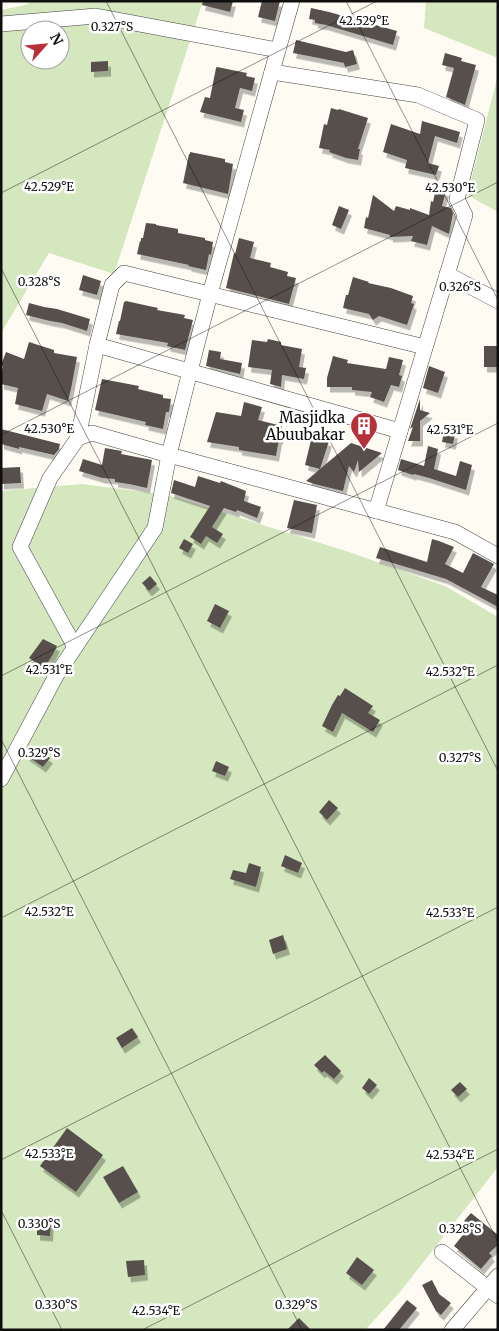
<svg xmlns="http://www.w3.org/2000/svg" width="499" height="1331" font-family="Merriweather,serif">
<defs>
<filter id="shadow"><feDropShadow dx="3" dy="5.5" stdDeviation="0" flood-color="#0004"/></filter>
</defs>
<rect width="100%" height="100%" fill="#fefcf2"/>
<g fill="#d4e7be" fill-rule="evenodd">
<path d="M34,1H203L114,274L49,253L1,333V10L22,6ZM30,30H60V60H30Z"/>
<path d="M426,1H498V58L424,28Z"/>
<path d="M498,75V212L467,195Z"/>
<path d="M82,484L167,495L349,552L445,586L498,617V1167L400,1292L365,1330H1V491Z"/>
</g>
<g fill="#57504c" filter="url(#shadow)">
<path d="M203,1H233L230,12L202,5Z"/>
<path d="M262,1H280L275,21L258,17Z"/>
<path d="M311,8L329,12L397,31L393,45L326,25L315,23V20L309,19Z"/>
<path d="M296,40L346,52L353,50L357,64L345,67L344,63L293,53Z"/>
<path d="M445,53L462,58L461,61L476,65L465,105L446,97L454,68L442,65Z"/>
<path d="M108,61V71L91,72V62Z"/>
<path d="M217,67L247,73L246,76L255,78L252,91L240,88L235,108L244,110L241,122L200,112L205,97L210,98L216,68Z"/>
<path d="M331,108L338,110L339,109L368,118L358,149H360L358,160L346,158L329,152L330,150L319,148L324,124L327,125Z"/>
<path d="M422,121L460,132L457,143L435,136L428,163L439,166L436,175L405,168L407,160L383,152L391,124L420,134Z"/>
<path d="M190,152L225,159V162L233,164L228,194L183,183L189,154H190Z"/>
<path d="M436,188L446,191L442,206L451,208L453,213L449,234L432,226L427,245L411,241L413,236L390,237V235L364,228L366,217L368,218L373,195L394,211L396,206L410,210V208L429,215L431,201L433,202Z"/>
<path d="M339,206L349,210L341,229L332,225Z"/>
<path d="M146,223L156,224V225L178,229V233L205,238V240L213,242L211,255L209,254L206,270L188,266L189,265L137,254L140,241H141V238H143Z"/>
<path d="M239,238L254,242L250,258L271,263L270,267L288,272L287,276L296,278L289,304L226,288L234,253L235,254Z"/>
<path d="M83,275L101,281L97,295L79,290Z"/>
<path d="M353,277L369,282L368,283L391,288L413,296L411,303L414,304L407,325L379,316L373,320L369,314L343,308L346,295H348Z"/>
<path d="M126,301L158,308L157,310L185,315L184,318L193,320L185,350L167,346L168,343L116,334L119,321H120L124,302Z"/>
<path d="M29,303L44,307L57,309L90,319L87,331L62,323L50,321L26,315Z"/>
<path d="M268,339L281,342V345L302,349L299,367L306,368L304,379L282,375L281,387L270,384L272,370L248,367L252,340L267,342Z"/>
<path d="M29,342L54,350V353L77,357L71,389L68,401L47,394L42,411L15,404L18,388L1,384V374L3,366L1,365L6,352L24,359Z"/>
<rect x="484" y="346" width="13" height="21"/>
<path d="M209,350L221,352L220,359L242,363L240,374L206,366Z"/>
<path d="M333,356L348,360L347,363L386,369L389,357L403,360L399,375L402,376L399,387L391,385L384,402L370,397L372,392L352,390V387H327V378Z"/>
<path d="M429,366L445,372L438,393L423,388Z"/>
<path d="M102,379L139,386L138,389L163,395V398L171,399L169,412H166L163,429L145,425L146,422L95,410Z"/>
<path d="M420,399V410L430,413L420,421V441H408L413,427L410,429Z"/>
<path d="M244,402L262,407L258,420L282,426L280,439H279L276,456L239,450V447L207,442L216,412L241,416Z"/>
<path d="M1,429L60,444L59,449L54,455L19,447V449L1,444Z"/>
<path d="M444,431L455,433L453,444L442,442Z"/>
<path d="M312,436L329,441L320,469L351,443L382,453L359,472L358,460L354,472L349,466L343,491L314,484L306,481L320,469L305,465Z"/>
<path d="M428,446L438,449L434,469L456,476L460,461L472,465L466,490L429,478L414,474L413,475L398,470L401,459L424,466Z"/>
<path d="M105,448L122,451L121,454L152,460L147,488L129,484L115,482V479L102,478L79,471L83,459L102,465Z"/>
<path d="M20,467L21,483L1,484V468Z"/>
<path d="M198,476L220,483L221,481L246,491L244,501L261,507L257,518L237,510L236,512L224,508L212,527L223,534L217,543L206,536L201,544L190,537L210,506L171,493L174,480L195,487Z"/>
<path d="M294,500L317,505L312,533L287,528Z"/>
<path d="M184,539L193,544L188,553L179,548Z"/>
<path d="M432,539L439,541L454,547L445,564L463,573L473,553L494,564L481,587L498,595V607L446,579L376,558L380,547L427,562Z"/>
<path d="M150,576L157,584L149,591L142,583Z"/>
<path d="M215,604L229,611L220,628L207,621Z"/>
<path d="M43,639L57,646L52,656L44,668L29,658Z"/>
<path d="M345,688L373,706L368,713L380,720L373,732L342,713L333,732L322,726L332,705L338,695L340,696Z"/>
<path d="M33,746L50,758L43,767L26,755Z"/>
<path d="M216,761L229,767L225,776L212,771Z"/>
<path d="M329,800L338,808L327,820L319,812Z"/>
<path d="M285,855L302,863L298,873L281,866Z"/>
<path d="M249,863L261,867L256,887L230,879L233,870L246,873Z"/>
<path d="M283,935L287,949L273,954L269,940Z"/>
<path d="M132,1028L138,1037L122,1048L116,1038Z"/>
<path d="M325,1055L341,1071L334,1079L324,1071L322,1073L314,1065Z"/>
<path d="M369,1078L377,1085L369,1094L362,1088Z"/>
<path d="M460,1082L467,1089L458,1097L451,1090Z"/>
<path d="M67,1128L103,1155L76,1192L40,1166Z"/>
<path d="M123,1166L138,1192L119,1203L103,1177Z"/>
<path d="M471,1213L498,1235V1245L489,1253L492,1256L481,1269L454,1246L470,1226L464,1221Z"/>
<path d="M37,1218L51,1219L50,1236L37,1235Z"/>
<path d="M357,1257L374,1270L362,1285L346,1273Z"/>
<path d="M144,1260L145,1275L128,1277L126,1261Z"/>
<path d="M432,1280L439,1294L451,1303L441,1315L436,1311L422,1285Z"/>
<path d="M407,1300L417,1308L399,1330H383Z"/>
<path d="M299,1318L311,1330H287Z"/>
</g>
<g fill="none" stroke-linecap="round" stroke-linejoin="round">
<defs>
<g id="minor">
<path d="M1,24L96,16L278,50L210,294L190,371L169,455L155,528L57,674L1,779"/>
<path d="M278,50L292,1"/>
<path d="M272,72L418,95L477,120L457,199L465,215L376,511"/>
<path d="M447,274L498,301"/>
<path d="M97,345L400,431"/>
<path d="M78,438L97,345L112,285L124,273L425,347"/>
<path d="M75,647L20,547L50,478L78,438L92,433L169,455L455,532L498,556"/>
<path d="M442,1252L498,1296"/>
<path d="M452,1330L498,1276"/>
</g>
</defs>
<use href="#minor" stroke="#424242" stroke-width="16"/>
<use href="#minor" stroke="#fff" stroke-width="15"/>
</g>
<path fill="none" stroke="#0f0f0f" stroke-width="1" stroke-opacity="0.45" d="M106,1L498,771M346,1L498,300M1,193L377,1M1,268L498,1242M1,435L498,182M1,676L498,423M1,739L302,1330M1,918L498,665M1,1160L498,907M1,1210L62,1330M142,1330L498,1149"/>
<defs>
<symbol id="building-pin" viewBox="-11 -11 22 30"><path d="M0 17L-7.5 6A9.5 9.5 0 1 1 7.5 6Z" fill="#b63039" stroke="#fff"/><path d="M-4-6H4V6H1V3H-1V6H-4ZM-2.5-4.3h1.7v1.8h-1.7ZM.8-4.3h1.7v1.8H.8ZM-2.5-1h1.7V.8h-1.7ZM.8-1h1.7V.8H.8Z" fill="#fff"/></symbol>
</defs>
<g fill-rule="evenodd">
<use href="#building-pin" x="348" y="410" width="32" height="43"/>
</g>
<g text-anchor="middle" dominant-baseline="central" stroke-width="5" stroke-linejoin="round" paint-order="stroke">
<g font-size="15" fill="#0f0f0f" stroke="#fff" text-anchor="end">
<text x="345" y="417">Masjidka<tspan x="345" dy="17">Abuubakar</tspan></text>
</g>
</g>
<g font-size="12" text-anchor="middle" fill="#0f0f0f" stroke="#fff" stroke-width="5" stroke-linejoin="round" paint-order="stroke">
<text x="364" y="25">42.529°E</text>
<text x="112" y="31">0.327°S</text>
<text x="49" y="191">42.529°E</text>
<text x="450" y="192">42.530°E</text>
<text x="39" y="286">0.328°S</text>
<text x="460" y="291">0.326°S</text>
<text x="49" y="433">42.530°E</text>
<text x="450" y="434">42.531°E</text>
<text x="49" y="674">42.531°E</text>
<text x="450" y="676">42.532°E</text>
<text x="39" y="757">0.329°S</text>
<text x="460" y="762">0.327°S</text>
<text x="49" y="916">42.532°E</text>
<text x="450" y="917">42.533°E</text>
<text x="49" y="1158">42.533°E</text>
<text x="450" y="1159">42.534°E</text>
<text x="39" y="1228">0.330°S</text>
<text x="460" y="1233">0.328°S</text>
<text x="56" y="1309">0.330°S</text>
<text x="296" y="1309">0.329°S</text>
<text x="156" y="1315">42.534°E</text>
</g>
<rect width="499" height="1331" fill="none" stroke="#0f0f0f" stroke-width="5"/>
<g transform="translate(45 45) rotate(63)"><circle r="24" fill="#ffffff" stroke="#9f9f9f"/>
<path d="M0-4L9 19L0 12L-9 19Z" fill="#b63039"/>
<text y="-8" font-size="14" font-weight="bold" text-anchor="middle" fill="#0f0f0f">N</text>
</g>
</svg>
